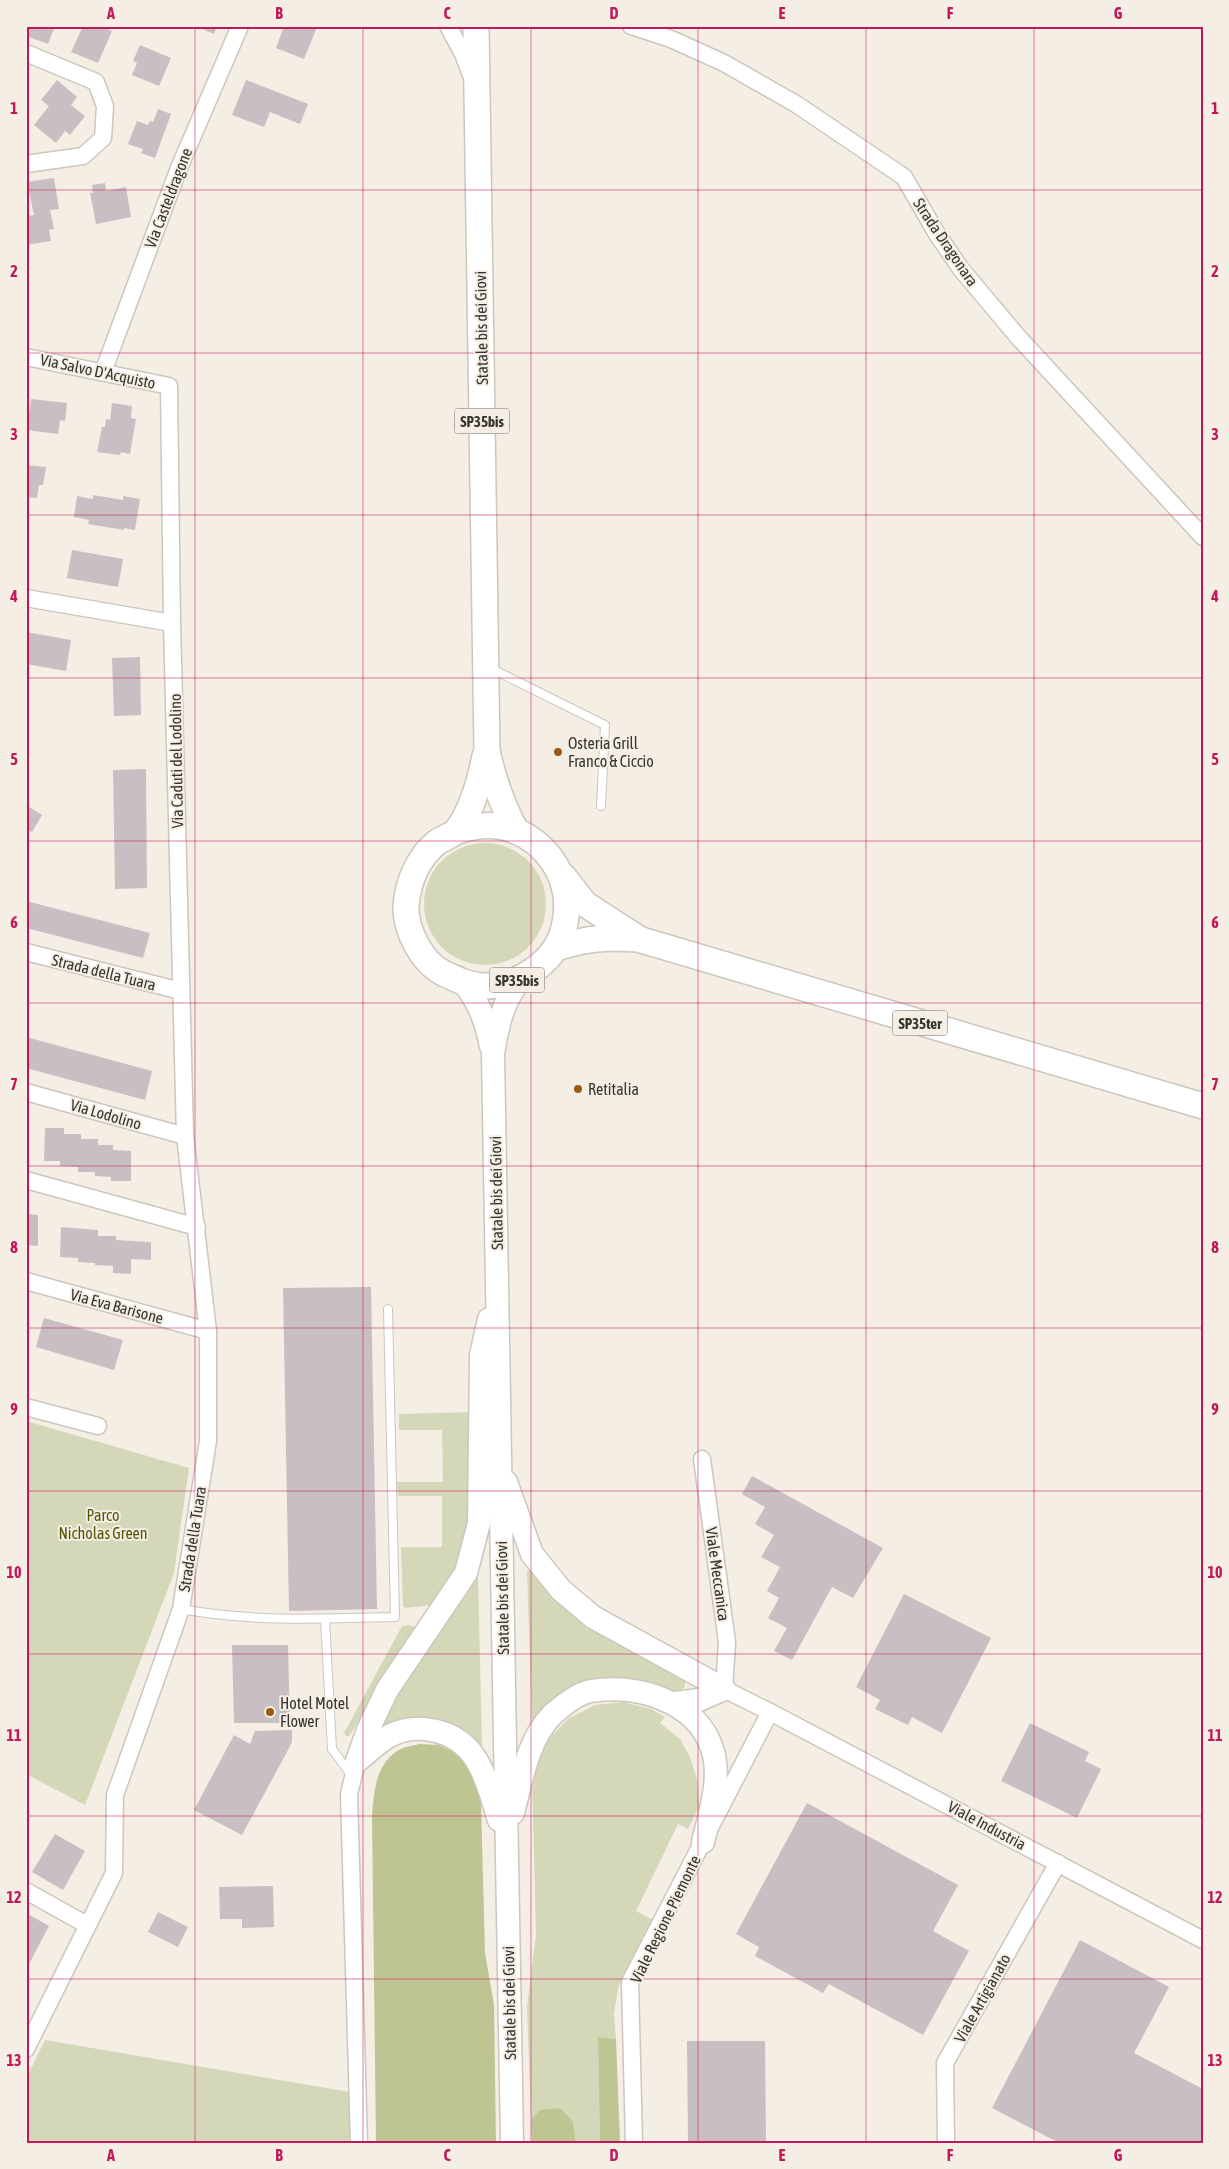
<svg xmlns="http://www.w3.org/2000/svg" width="1229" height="2169" font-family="'Asap Condensed',sans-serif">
<rect width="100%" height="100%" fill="#f5eee5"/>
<g fill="#d4d8b9">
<circle cx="485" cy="904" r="61"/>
<path d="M473,1412L477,1499L465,1557L433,1605L405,1608L403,1606L401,1547H442V1496H398L397,1482H443L442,1430H399V1414Z"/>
<path d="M26,1421L189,1468L174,1573L85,1805L26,1774Z"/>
<path d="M531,1569L685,1677V1687L675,1693L618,1684L532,1726L527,1571Z"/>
<path d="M476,1574L478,1576L482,1746L480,1747L467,1736L377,1740L386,1711Z"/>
<path d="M410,1625L418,1629L349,1736H346L344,1733L402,1626Z"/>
<path d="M623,1702L651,1709L665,1717L660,1723L680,1739L690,1757L698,1782L699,1807L688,1829L678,1824L636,1911L653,1920L618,1988L614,2014L616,2039L598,2037L600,2143H576L573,2122L531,2120L527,2007L536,1935L532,1773L542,1746L568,1719L595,1705Z"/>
<path d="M45,2040L350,2092L351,2143H26V2079Z"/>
</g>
<g fill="#bfc493">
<path d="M419,1744L439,1745L462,1756L475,1773L481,1802L485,1953L494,2005L496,2143H376L372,1816C374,1793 375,1766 397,1751C403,1747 412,1746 419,1744Z"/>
<path d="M598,2037L616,2039L620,2143H600Z"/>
<path d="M560,2108L573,2122L576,2143H532L531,2120L540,2110Z"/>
</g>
<g fill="#c9bec2">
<path d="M26,26H55L48,44L26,36Z"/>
<path d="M83,26H100L112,31L98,63L71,52Z"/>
<path d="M195,26H217L214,34Z"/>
<path d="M284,26L317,27L304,59L276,48Z"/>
<path d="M140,45L171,58L159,86L132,75L137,63L133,61Z"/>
<path d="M57,80L77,97L71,105L85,116L70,135L65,131L56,143L34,125L49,106L41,100Z"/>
<path d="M246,80L308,104L300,124L270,112L264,127L232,115Z"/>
<path d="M158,109L171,114L155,158L141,153L143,149L128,144L137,121L148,125L150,121L153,122Z"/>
<path d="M54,178L59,209L50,210L54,229L49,230L51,241L26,245V216L34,215L27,182Z"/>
<path d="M105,183L106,191L126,187L131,217L96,224L90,193H93L92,185Z"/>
<path d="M31,399L67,403L65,421L60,420L58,434L26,430V414H29Z"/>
<path d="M112,403L132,406L131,418L136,419L130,454L121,452L120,455L97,452L102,427H105L106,419L110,420Z"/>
<path d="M26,465L46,467L43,485H39L37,498L26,497Z"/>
<path d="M93,495L123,500V496L140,499L135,530L124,528V530L88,524L89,520L74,517L77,496L93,499Z"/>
<path d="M72,550L123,559L118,587L67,578Z"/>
<path d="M26,632L71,640L66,671L26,664Z"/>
<path d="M140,657L141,715L114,716L112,658Z"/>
<path d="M146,769L147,888L115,889L113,770Z"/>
<path d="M26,805L42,815L32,832L26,829Z"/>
<path d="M26,901L150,933L143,958L26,928Z"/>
<path d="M26,1037L152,1071L145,1100L26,1068Z"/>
<path d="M45,1128H64V1134H81V1139H98V1145H113V1150L131,1151V1181H111V1177L95,1176V1172H78V1167L60,1166V1161H44Z"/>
<path d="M26,1214L38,1215V1246L26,1245Z"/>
<path d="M61,1227L98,1230V1236H116V1240L151,1242V1260L131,1259V1274L113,1273V1266L95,1265V1263L78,1262V1258L60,1257Z"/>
<path d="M371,1287L377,1609L289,1611L283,1288Z"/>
<path d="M44,1318L123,1340L114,1370L36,1347Z"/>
<path d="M752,1476L883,1548L853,1598L832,1587L792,1660L774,1651L787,1628L768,1618L779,1598L767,1591L780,1567L761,1557L774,1535L755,1524L765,1507L742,1494Z"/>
<path d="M904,1594L991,1638L942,1733L912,1717L908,1725L875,1709L880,1700L856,1687Z"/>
<path d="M232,1645H288L290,1723H234Z"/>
<path d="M1030,1723L1089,1752L1085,1761L1101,1769L1077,1818L1001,1781Z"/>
<path d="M292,1730V1742L288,1750L242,1835L194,1810L234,1735L250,1744L255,1731Z"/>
<path d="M807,1803L958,1885L933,1931L969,1951L923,2035L829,1984L823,1993L755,1956L759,1947L736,1934Z"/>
<path d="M55,1834L85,1851L63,1890L32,1872Z"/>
<path d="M273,1886L274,1927L242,1928V1919H220L219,1887Z"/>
<path d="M158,1912L188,1927L178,1947L148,1932Z"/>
<path d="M26,1913L49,1926L28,1966L26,1965Z"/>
<path d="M1080,1940L1169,1987L1134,2053L1203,2089V2143H1059L992,2108Z"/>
<path d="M687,2041H765L766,2143H688Z"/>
</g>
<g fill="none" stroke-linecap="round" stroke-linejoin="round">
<defs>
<g id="service">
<path d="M490,668L605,725L601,806"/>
<path d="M181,1609C251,1622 323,1619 395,1617L388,1309"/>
<path d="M325,1619L332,1749L352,1776"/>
</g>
<g id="minor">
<path d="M448,26L463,54L472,78"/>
<path d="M631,26L671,39L724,63L796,104L904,177L937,234L961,269L1018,337L1203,537"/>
<path d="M26,53L96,82L105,106L103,138L83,156L26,164"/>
<path d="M26,357L169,386L172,623L185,1136L208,1331V1441L181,1609L115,1795L114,1873L26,2049"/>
<path d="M103,372L179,168L240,26"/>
<path d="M26,598L172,623"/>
<path d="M26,952L181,991"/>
<path d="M26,1092L185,1136"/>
<path d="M26,1180L197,1227"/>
<path d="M26,1281L208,1331"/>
<path d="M26,1407L98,1426"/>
<path d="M702,1459L727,1642L724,1689L770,1712L1203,1940"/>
<path d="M357,1761L349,1794L359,2143"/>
<path d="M26,1891L87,1925"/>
<path d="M634,2143L630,1982L770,1712"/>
<path d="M946,2143L945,2063L1058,1863"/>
</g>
<g id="secondary">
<path d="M463,982C480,1004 485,1019 491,1046"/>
<path d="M506,1482L532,1554L561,1590L593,1617L724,1689"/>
<path d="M675,1703L699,1700L724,1689"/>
<path d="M357,1761L368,1730L387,1690L466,1573L479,1523L481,1355L489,1319"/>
<path d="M357,1761C368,1753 379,1741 391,1735C406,1728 420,1727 436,1731C480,1741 487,1783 499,1820"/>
<path d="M513,1813C522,1779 527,1741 552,1715C562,1706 578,1693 591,1691C636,1683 696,1701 712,1748C722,1778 710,1812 703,1842"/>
<path d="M512,2143L493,1054C498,1024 502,1004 520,979"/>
</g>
<g id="primary">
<path d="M476,26L487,750C493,779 502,805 516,831"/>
<path d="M457,831C470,827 483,824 498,826C544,834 574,877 565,923C559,960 520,987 482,986C468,985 456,979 443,973C422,962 405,930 406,906C408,883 417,859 436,843C442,838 453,836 458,829C473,808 480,781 485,756"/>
<path d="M564,877L585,904L636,937"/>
<path d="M556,948C587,938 605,937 638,939L1203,1106"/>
</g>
</defs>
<use href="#service" stroke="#ccc6bd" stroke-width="10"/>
<use href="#minor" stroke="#ccc6bd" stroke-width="19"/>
<use href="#secondary" stroke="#ccc6bd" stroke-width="25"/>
<use href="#primary" stroke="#ccc6bd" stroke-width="28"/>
<use href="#service" stroke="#fff" stroke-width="8"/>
<use href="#minor" stroke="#fff" stroke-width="16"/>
<use href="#secondary" stroke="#fff" stroke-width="22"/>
<use href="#primary" stroke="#fff" stroke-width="25"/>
</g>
<path fill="none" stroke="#c2185b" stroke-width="1" stroke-opacity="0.55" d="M195,26V2143M363,26V2143M531,26V2143M698,26V2143M866,26V2143M1034,26V2143M26,190H1203M26,353H1203M26,515H1203M26,678H1203M26,841H1203M26,1003H1203M26,1166H1203M26,1328H1203M26,1491H1203M26,1654H1203M26,1816H1203M26,1979H1203"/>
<g fill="#935d13" stroke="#f5eee5" stroke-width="2">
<circle cx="558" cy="752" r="5"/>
<circle cx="578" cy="1089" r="5"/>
<circle cx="270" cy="1712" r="5"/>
</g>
<g text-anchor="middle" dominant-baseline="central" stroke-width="4" stroke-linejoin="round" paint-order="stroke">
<g fill="#f5eee5" stroke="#706c67" stroke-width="1">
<rect x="454.5" y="408.5" width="55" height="25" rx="4"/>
<rect x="489.5" y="967.5" width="55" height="25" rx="4"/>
<rect x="892.5" y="1010.5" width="55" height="25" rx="4"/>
</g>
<g font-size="15" font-weight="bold" fill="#373431">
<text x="482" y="421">SP35bis</text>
<text x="517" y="980">SP35bis</text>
<text x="920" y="1023">SP35ter</text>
</g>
<g font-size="16" fill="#373431" stroke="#f5eee5">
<text transform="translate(168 198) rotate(-69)">Via Casteldragone</text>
<text transform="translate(946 242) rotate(56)">Strada Dragonara</text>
<text transform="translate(481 328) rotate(-91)">Statale bis dei Giovi</text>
<text transform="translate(98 371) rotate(12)">Via Salvo D'Acquisto</text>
<text transform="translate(176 761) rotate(-91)">Via Caduti del Lodolino</text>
<text transform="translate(104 972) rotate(14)">Strada della Tuara</text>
<text transform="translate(106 1114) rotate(16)">Via Lodolino</text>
<text transform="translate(496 1193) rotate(-91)">Statale bis dei Giovi</text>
<text transform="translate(117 1306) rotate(15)">Via Eva Barisone</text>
<text transform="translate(192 1539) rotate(-81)">Strada della Tuara</text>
<text transform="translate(718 1574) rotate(82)">Viale Meccanica</text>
<text transform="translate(502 1598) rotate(-91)">Statale bis dei Giovi</text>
<text transform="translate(987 1825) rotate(28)">Viale Industria</text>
<text transform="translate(665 1919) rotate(-64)">Viale Regione Piemonte</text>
<text transform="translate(982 1998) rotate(-61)">Viale Artigianato</text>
<text transform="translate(509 2003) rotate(-91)">Statale bis dei Giovi</text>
</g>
<g font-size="16" fill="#373431" stroke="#f5eee5" text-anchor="start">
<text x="568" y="743">Osteria Grill<tspan x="568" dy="18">Franco &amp; Ciccio</tspan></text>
<text x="588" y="1089">Retitalia</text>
<text x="280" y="1703">Hotel Motel<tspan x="280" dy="18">Flower</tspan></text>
</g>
<g font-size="16" fill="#535705" stroke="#f5eee5">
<text x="103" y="1515">Parco<tspan x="103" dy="18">Nicholas Green</tspan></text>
</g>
</g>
<rect width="1229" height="2169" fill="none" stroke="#f5eee5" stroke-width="55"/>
<rect x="28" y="28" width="1174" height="2114" fill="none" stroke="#c2185b" stroke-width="2"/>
<g font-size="16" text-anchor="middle" font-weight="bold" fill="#c2185b">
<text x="111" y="19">A</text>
<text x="279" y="19">B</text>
<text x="447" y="19">C</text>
<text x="614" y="19">D</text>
<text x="782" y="19">E</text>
<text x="950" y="19">F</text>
<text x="1118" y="19">G</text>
<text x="14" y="114">1</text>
<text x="1215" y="114">1</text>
<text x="14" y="277">2</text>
<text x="1215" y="277">2</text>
<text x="14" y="440">3</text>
<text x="1215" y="440">3</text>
<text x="14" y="602">4</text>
<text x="1215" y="602">4</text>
<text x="14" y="765">5</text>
<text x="1215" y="765">5</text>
<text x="14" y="928">6</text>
<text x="1215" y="928">6</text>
<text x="14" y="1090">7</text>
<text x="1215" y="1090">7</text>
<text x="14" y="1253">8</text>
<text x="1215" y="1253">8</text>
<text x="14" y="1415">9</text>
<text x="1215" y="1415">9</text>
<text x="14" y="1578">10</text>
<text x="1215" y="1578">10</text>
<text x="14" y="1741">11</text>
<text x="1215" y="1741">11</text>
<text x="14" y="1903">12</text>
<text x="1215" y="1903">12</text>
<text x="14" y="2066">13</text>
<text x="1215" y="2066">13</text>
<text x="111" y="2161">A</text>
<text x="279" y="2161">B</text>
<text x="447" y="2161">C</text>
<text x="614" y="2161">D</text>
<text x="782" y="2161">E</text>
<text x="950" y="2161">F</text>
<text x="1118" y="2161">G</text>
</g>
</svg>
